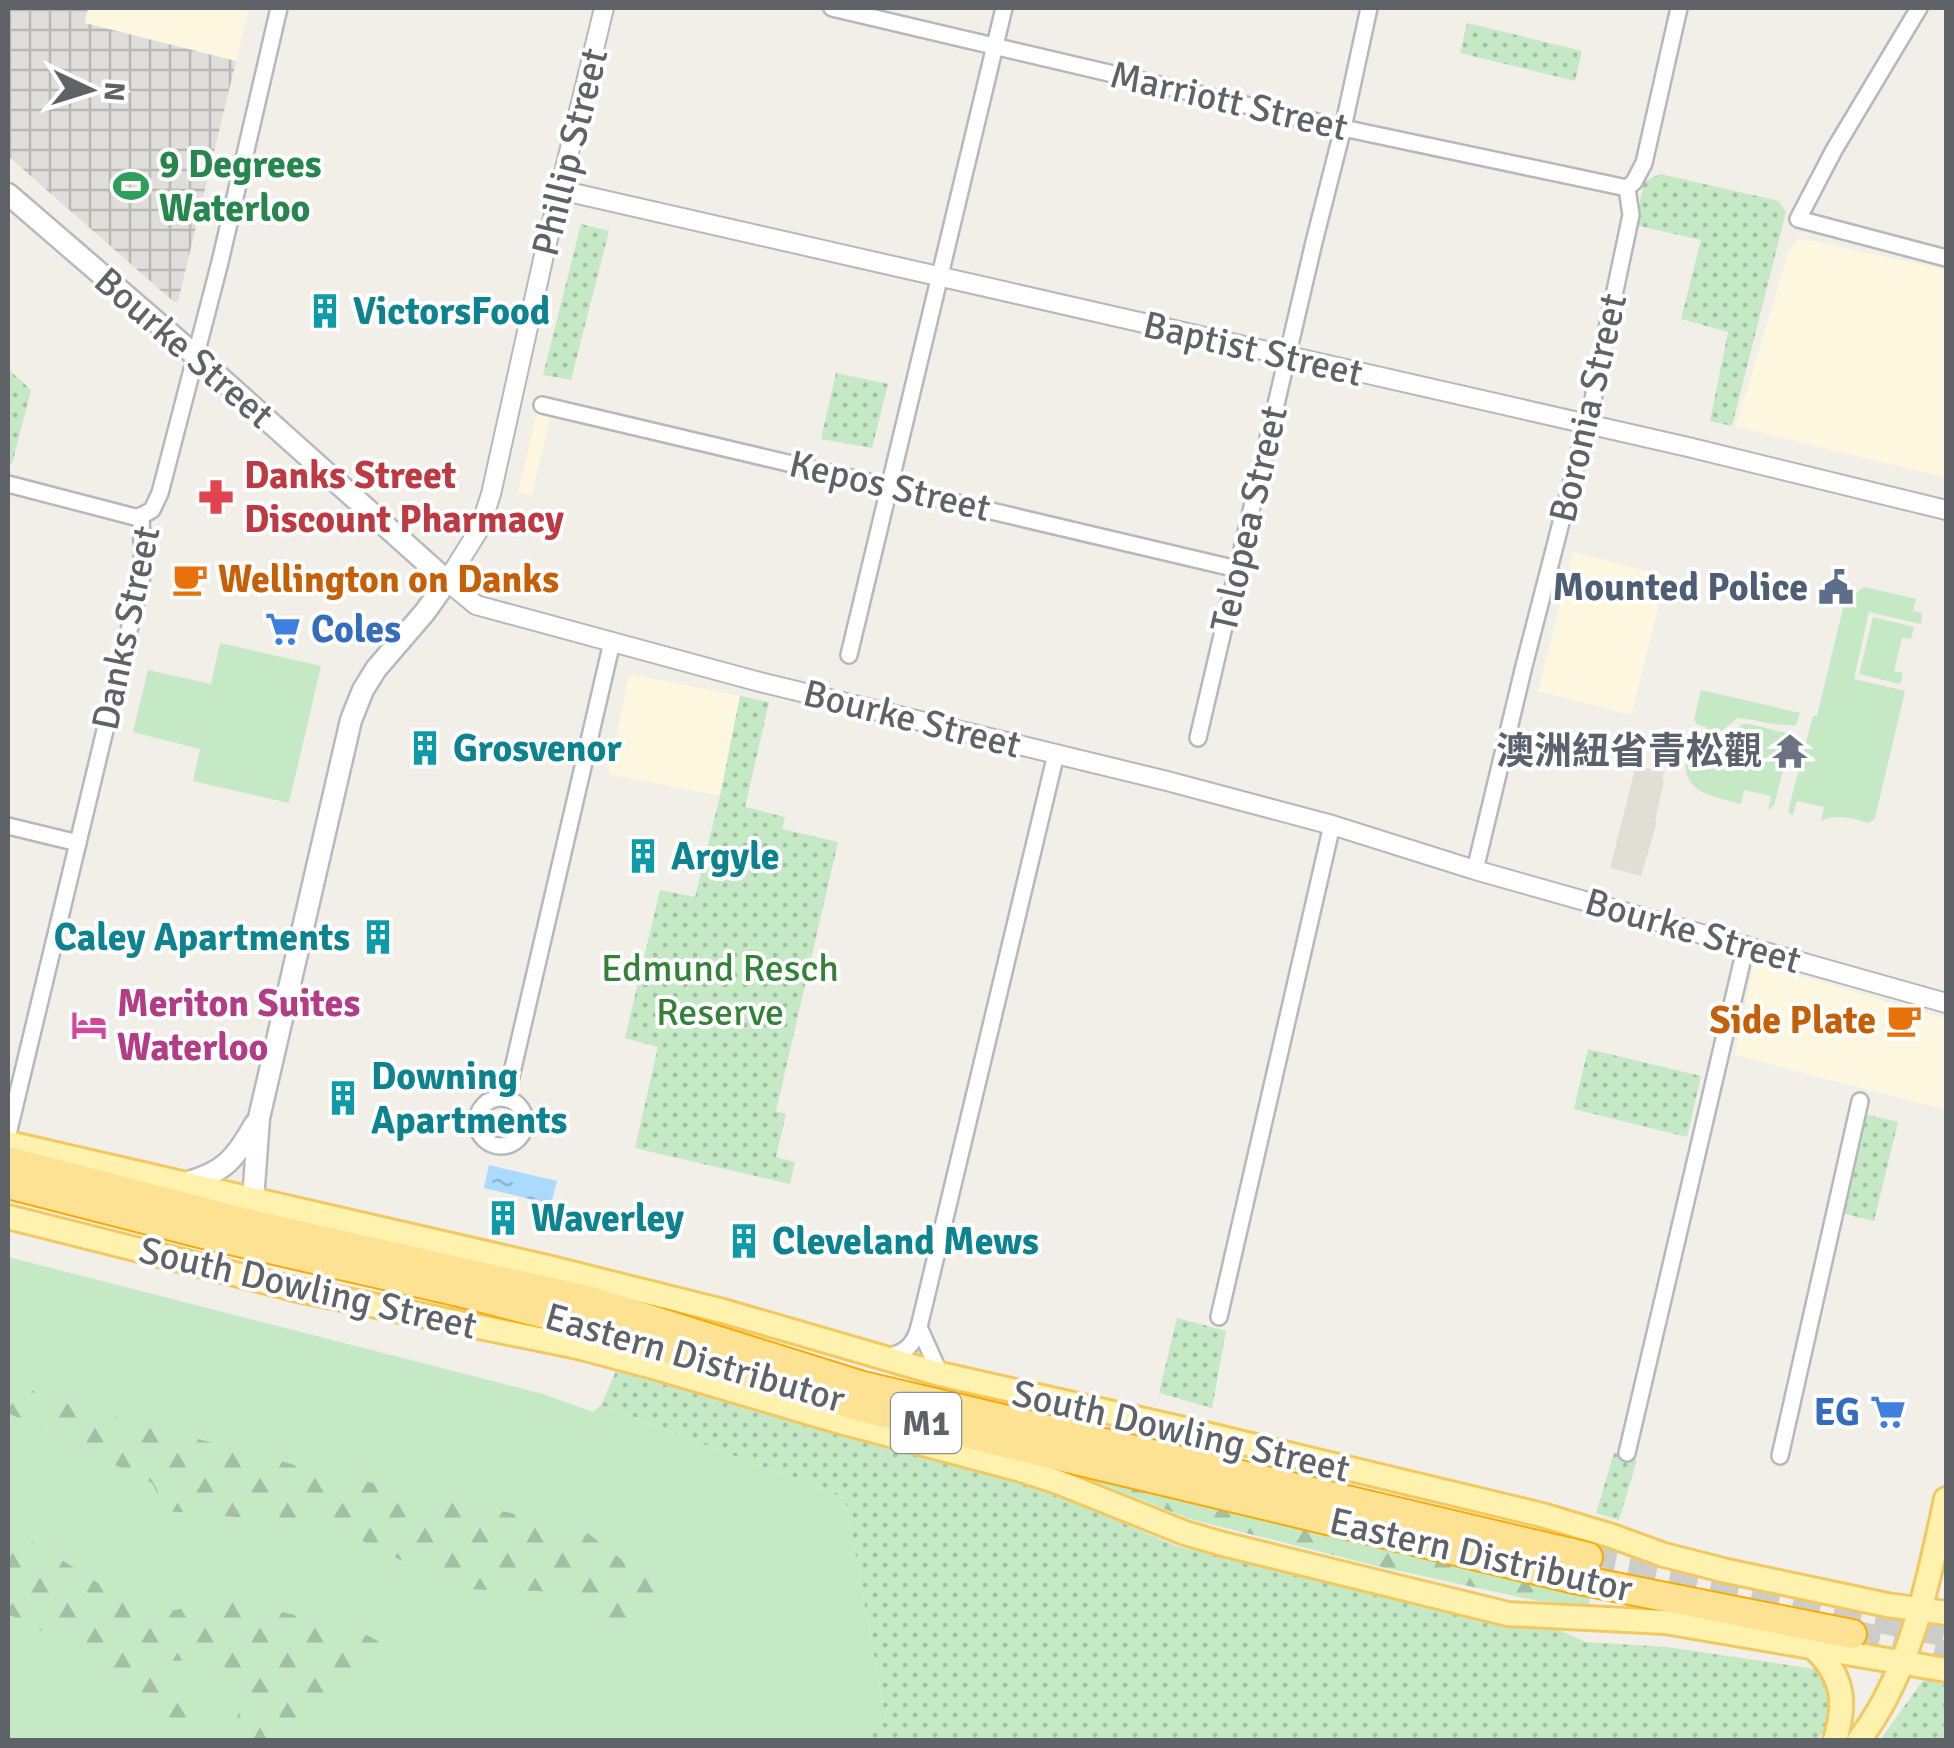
<svg xmlns="http://www.w3.org/2000/svg" width="1954" height="1748" font-family="Signika,'Noto Sans SC',sans-serif">
<defs>
<pattern id="industrial-grid" width="8" height="8" patternUnits="userSpaceOnUse" patternTransform="scale(2.5)"><rect width="8" height="8" fill="#e0deda"/><path d="M0 4h8M4 0v8" fill="none" stroke="#b9b8b5"/></pattern>
<pattern id="forest-firs" width="22" height="20" patternUnits="userSpaceOnUse" patternTransform="scale(2.5)"><rect width="22" height="20" fill="#c5e8c5"/><path d="M5 1l3.5 6h-7zM16 11l3.5 6h-7z" fill="#a3c0a4"/></pattern>
<pattern id="park-dots" width="8" height="8" patternUnits="userSpaceOnUse" patternTransform="scale(2.5)"><rect width="8" height="8" fill="#c5e8c5"/><path d="M2 2h.1M6 6h.1" fill="none" stroke="#a3c0a4" stroke-width="1.8" stroke-linecap="round"/></pattern>
<pattern id="water-ripples" width="26" height="14" patternUnits="userSpaceOnUse" patternTransform="scale(2.5)"><rect width="26" height="14" fill="#aadaff"/><path d="M2 4q2-2 4 0t4 0M15 11q2-2 4 0t4 0" fill="none" stroke="#8eb4d2"/></pattern>
</defs>
<rect width="100%" height="100%" fill="#f1efe8"/>
<g fill="#fef7e0">
<path d="M88,8H249L236,62L84,24Z"/>
<path d="M1798,238L1946,270V478L1736,426L1788,254Z"/>
<path d="M537,412L551,415L532,495L518,492Z"/>
<path d="M1573,552L1666,576L1631,715L1538,691Z"/>
<path d="M629,674L740,696L720,796L609,774Z"/>
<path d="M1754,962L1946,1019V1110L1735,1055Z"/>
</g>
<path fill="url(#industrial-grid)" d="M8,8H88L85,23L236,61L178,301L174,302L8,156Z"/>
<path fill="#e1ded6" d="M1636,765L1664,772L1662,780L1664,781L1655,821L1657,822L1641,876L1610,868Z"/>
<g fill="#c5e8c5">
<path d="M1865,587L1916,599L1913,611L1922,613L1921,624L1869,612L1854,679L1905,691L1875,818L1869,823C1852,819 1838,813 1821,821L1824,807L1797,801L1793,815L1790,814L1788,811L1813,716H1817L1845,600Z"/>
<path d="M1873,617L1914,627L1911,639L1902,638L1894,671L1903,673L1900,684L1859,674Z"/>
<path d="M220,643L321,666L289,803L193,781L200,749L133,732L148,670L211,684Z"/>
<path d="M1701,690L1800,713L1796,725C1775,727 1757,719 1737,718C1720,732 1711,744 1689,743L1690,738L1694,735L1703,737L1706,727L1697,724L1694,720Z"/>
<path d="M1743,724C1760,724 1775,733 1793,733L1774,805L1768,810L1771,796L1744,790L1741,804C1708,795 1678,793 1687,749C1714,750 1721,738 1743,724Z"/>
<path d="M8,1257L543,1394L593,1412L601,1405L845,1498L886,1720L862,1740H8Z"/>
</g>
<g fill="url(#forest-firs)">
<path d="M8,1376L45,1398L314,1470L547,1521L589,1534L648,1580L658,1601L651,1615L596,1628L574,1599L540,1591L458,1589L349,1534L281,1521L167,1511L152,1483L8,1413Z"/>
<path d="M1081,1473L1590,1594L1589,1606L1533,1600L1377,1566L1190,1519L1078,1475Z"/>
<path d="M8,1526L149,1615L227,1600L351,1627L380,1642L334,1701L286,1740H232L247,1677L209,1660L165,1661L198,1724L193,1740H160L150,1725L66,1643L8,1614Z"/>
</g>
<g fill="url(#park-dots)">
<path d="M1467,23L1582,51L1575,81L1460,53Z"/>
<path d="M1660,174L1779,201L1786,212L1732,426L1710,421L1728,332L1681,319L1701,240L1635,225L1644,182Z"/>
<path d="M581,224L609,231L571,380L543,375Z"/>
<path d="M8,369L31,390L12,464L8,463Z"/>
<path d="M836,373L888,384L872,448L821,439Z"/>
<path d="M740,696L769,702L745,807L785,817L782,829L838,842L776,1111L786,1114L776,1157L795,1162L790,1184L635,1148L658,1047L625,1038L660,890L695,897L720,796Z"/>
<path d="M1588,1049L1701,1076L1687,1137L1574,1109Z"/>
<path d="M1864,1114L1898,1122L1874,1221L1841,1213Z"/>
<path d="M1177,1318L1226,1331L1212,1408L1159,1393Z"/>
<path d="M616,1371L1056,1494L1176,1546L1475,1616L1557,1629L1585,1642L1667,1647L1815,1669C1837,1686 1835,1721 1817,1740H862L886,1720L845,1498L601,1405Z"/>
<path d="M1614,1453L1637,1460L1619,1520L1596,1513Z"/>
<path d="M1924,1679L1946,1685V1740H1880Z"/>
</g>
<path fill="url(#water-ripples)" d="M489,1165L557,1181L551,1204L484,1188Z"/>
<g fill="none" stroke-linecap="round" stroke-linejoin="round">
<g stroke="#ccccc8" stroke-width="28" stroke-dasharray="28 14" stroke-linecap="butt">
<path d="M1588,1557L1946,1633"/>
<path d="M1852,1634L1946,1655"/>
</g>
<defs>
<g id="minor">
<path d="M832,8L1343,128L1627,188"/>
<path d="M1919,8L1834,150L1798,219L1946,258"/>
<path d="M1627,188L1634,182L1644,163L1679,8"/>
<path d="M542,405L1237,569"/>
<path d="M8,484L135,517L141,516"/>
<path d="M141,516L152,510L160,493L220,262L279,8"/>
<path d="M849,655L1004,8"/>
<path d="M1198,738L1314,242L1343,128L1369,8"/>
<path d="M8,826L78,843"/>
<path d="M1475,870L1524,666L1580,449L1589,426L1596,381L1631,215L1627,188"/>
<path d="M506,1098L612,642"/>
<circle cx="501" cy="1122" r="24"/>
<path d="M8,1134L143,572L141,516"/>
<path d="M1219,1317L1332,825"/>
<path d="M919,1327L940,1374"/>
<path d="M888,1357C906,1352 914,1345 919,1327L1056,754"/>
<path d="M1627,1453L1746,945"/>
<path d="M1780,1456L1860,1101"/>
</g>
<g id="tertiary">
<path d="M604,8L544,255L491,494L480,528L447,581L476,605L756,681L1167,781L1332,825L1475,870L1946,1003"/>
<path d="M560,190L1688,447L1946,510"/>
</g>
<g id="secondary">
<path d="M8,194L196,356L447,581L425,612L376,669L363,690L351,720L259,1118L253,1200"/>
<path d="M185,1183C224,1173 236,1158 255,1124"/>
</g>
<g id="primary">
<path d="M8,1143L547,1267L723,1311L940,1374L1193,1431L1542,1515L1612,1536L1664,1555L1727,1571L1887,1605L1946,1613"/>
<path d="M8,1217L298,1290L578,1347L650,1366L834,1420L1021,1470L1058,1482L1185,1533L1223,1544L1508,1614L1665,1622L1946,1670"/>
<path d="M1812,1646C1843,1675 1847,1701 1835,1740"/>
<path d="M1859,1740C1911,1672 1928,1582 1946,1499"/>
</g>
<g id="motorway">
<path d="M8,1161L258,1226L591,1301L863,1386L1588,1557"/>
<path d="M8,1184L199,1233L455,1291L592,1326L864,1408L992,1440L1570,1578L1852,1634"/>
</g>
</defs>
<use href="#minor" stroke="#b5b8bc" stroke-width="20"/>
<use href="#tertiary" stroke="#b5b8bc" stroke-width="22"/>
<use href="#secondary" stroke="#b6babf" stroke-width="25"/>
<use href="#primary" stroke="#f2c960" stroke-width="28"/>
<use href="#motorway" stroke="#f9ab00" stroke-width="32"/>
<use href="#minor" stroke="#fff" stroke-width="15"/>
<use href="#tertiary" stroke="#fff" stroke-width="18"/>
<use href="#secondary" stroke="#fff" stroke-width="20"/>
<use href="#primary" stroke="#fff2af" stroke-width="22"/>
<use href="#motorway" stroke="#fde293" stroke-width="28"/>
</g>
<defs>
<symbol id="stadium-bare" viewBox="-9 -9 18 18"><path d="M0-5a6.5 5 0 1 0 0 10a6.5 5 0 1 0 0-10ZM-3.5-1.8h7v3.6h-7Z" fill="#2e9e5b" stroke="#fff" stroke-width="2.5" paint-order="stroke"/></symbol>
<symbol id="building-bare" viewBox="-9 -9 18 18"><path d="M-4-6H4V6H1V3H-1V6H-4ZM-2.5-4.3h1.7v1.8h-1.7ZM.8-4.3h1.7v1.8H.8ZM-2.5-1h1.7V.8h-1.7ZM.8-1h1.7V.8H.8Z" fill="#0f9aa8" stroke="#fff" stroke-width="2.5" paint-order="stroke"/></symbol>
<symbol id="pharmacy-bare" viewBox="-9 -9 18 18"><path d="M-2-6h4v4h4v4h-4v4h-4v-4h-4v-4h4Z" fill="#e0444e" stroke="#fff" stroke-width="2.5" paint-order="stroke"/></symbol>
<symbol id="cafe-bare" viewBox="-9 -9 18 18"><path d="M-5.5-4.5H6V0H3Q3 3.5 0 3.5H-2.5Q-5.5 3.5-5.5 0ZM3-3.2v2h1.7v-2ZM-6 4.5H4V6H-6Z" fill="#e8710a" stroke="#fff" stroke-width="2.5" paint-order="stroke"/></symbol>
<symbol id="civic-bare" viewBox="-9 -9 18 18"><path d="M-.6-6.5H3V-4.5H.6V-3L4-1V1h2V6H-6V1h2V-1L-.6-3ZM-1.2 2.5V6h2.4V2.5Z" fill="#5c6f8a" stroke="#fff" stroke-width="2.5" paint-order="stroke"/></symbol>
<symbol id="supermarket-bare" viewBox="-9 -9 18 18"><path d="M-6-5.5h2.5l.6 2H6L4.5 2H-2.5L-4.4-4H-6ZM-1.5 3.2a1.3 1.3 0 1 0 .1 0ZM3 3.2a1.3 1.3 0 1 0 .1 0Z" fill="#3f7fe0" stroke="#fff" stroke-width="2.5" paint-order="stroke"/></symbol>
<symbol id="temple-bare" viewBox="-9 -9 18 18"><path d="M0-6L5-2H3V0L6.5 2.5H4V6H1.5V3h-3V6H-4V2.5H-6.5L-3 0V-2H-5Z" fill="#6b7280" stroke="#fff" stroke-width="2.5" paint-order="stroke"/></symbol>
<symbol id="hotel-bare" viewBox="-9 -9 18 18"><path d="M-6-4.5h1.5V1H6V5H4.5V3h-9V5H-6ZM-4 0a1.8 1.8 0 1 1 3.6 0ZM.5 0V-2.5h3Q6-2.5 6 0Z" fill="#d1479c" stroke="#fff" stroke-width="2.5" paint-order="stroke"/></symbol>
</defs>
<g fill-rule="evenodd">
<use href="#stadium-bare" x="106" y="161" width="50" height="50"/>
<use href="#building-bare" x="300" y="286" width="50" height="50"/>
<use href="#pharmacy-bare" x="191" y="472" width="50" height="50"/>
<use href="#cafe-bare" x="165" y="554" width="50" height="50"/>
<use href="#civic-bare" x="1811" y="562" width="50" height="50"/>
<use href="#supermarket-bare" x="258" y="604" width="50" height="50"/>
<use href="#building-bare" x="400" y="723" width="50" height="50"/>
<use href="#temple-bare" x="1765" y="726" width="50" height="50"/>
<use href="#building-bare" x="618" y="831" width="50" height="50"/>
<use href="#building-bare" x="353" y="912" width="50" height="50"/>
<use href="#cafe-bare" x="1879" y="995" width="50" height="50"/>
<use href="#hotel-bare" x="64" y="1000" width="50" height="50"/>
<use href="#building-bare" x="318" y="1073" width="50" height="50"/>
<use href="#building-bare" x="478" y="1193" width="50" height="50"/>
<use href="#building-bare" x="719" y="1216" width="50" height="50"/>
<use href="#supermarket-bare" x="1863" y="1387" width="50" height="50"/>
</g>
<g text-anchor="middle" dominant-baseline="central" stroke-width="8" stroke-linejoin="round" paint-order="stroke">
<rect fill="#fff" stroke="#8f9295" stroke-width="2.5" x="891" y="1393" width="70" height="60" rx="8"/>
<g font-size="35" font-weight="bold" fill="#5f6368">
<text x="926" y="1423">M1</text>
</g>
<g font-size="38" fill="#5f6368" stroke="#fff">
<text transform="translate(1229 101) rotate(13)">Marriott Street</text>
<text transform="translate(570 152) rotate(-76)">Phillip Street</text>
<text transform="translate(184 348) rotate(41)">Bourke Street</text>
<text transform="translate(1253 349) rotate(13)">Baptist Street</text>
<text transform="translate(1588 408) rotate(-77)">Boronia Street</text>
<text transform="translate(890 486) rotate(13)">Kepos Street</text>
<text transform="translate(1249 519) rotate(-77)">Telopea Street</text>
<text transform="translate(126 628) rotate(-78)">Danks Street</text>
<text transform="translate(912 719) rotate(14)">Bourke Street</text>
<text transform="translate(1693 931) rotate(16)">Bourke Street</text>
<text transform="translate(308 1288) rotate(13)">South Dowling Street</text>
<text transform="translate(695 1358) rotate(16)">Eastern Distributor</text>
<text transform="translate(1181 1431) rotate(13)">South Dowling Street</text>
<text transform="translate(1481 1555) rotate(13)">Eastern Distributor</text>
</g>
<g font-size="38" font-weight="bold" fill="#27864d" stroke="#fff" text-anchor="start">
<text x="159" y="164">9 Degrees<tspan x="159" dy="44">Waterloo</tspan></text>
</g>
<g font-size="38" font-weight="bold" fill="#0d838f" stroke="#fff" text-anchor="start">
<text x="353" y="311">VictorsFood</text>
<text x="453" y="748">Grosvenor</text>
<text x="671" y="856">Argyle</text>
<text x="350" y="937" text-anchor="end">Caley Apartments</text>
<text x="371" y="1076">Downing<tspan x="371" dy="44">Apartments</tspan></text>
<text x="531" y="1218">Waverley</text>
<text x="772" y="1241">Cleveland Mews</text>
</g>
<g font-size="38" font-weight="bold" fill="#be3a42" stroke="#fff" text-anchor="start">
<text x="244" y="475">Danks Street<tspan x="244" dy="44">Discount Pharmacy</tspan></text>
</g>
<g font-size="38" font-weight="bold" fill="#c56008" stroke="#fff" text-anchor="start">
<text x="218" y="579">Wellington on Danks</text>
<text x="1876" y="1020" text-anchor="end">Side Plate</text>
</g>
<g font-size="38" font-weight="bold" fill="#4e5e75" stroke="#fff" text-anchor="end">
<text x="1808" y="587">Mounted Police</text>
</g>
<g font-size="38" font-weight="bold" fill="#366cbe" stroke="#fff" text-anchor="start">
<text x="311" y="629">Coles</text>
<text x="1860" y="1412" text-anchor="end">EG</text>
</g>
<g font-size="38" font-weight="bold" fill="#5b616d" stroke="#fff" text-anchor="end">
<text x="1762" y="751">澳洲紐省青松觀</text>
</g>
<g font-size="38" fill="#348238" stroke="#fff">
<text x="720" y="968">Edmund Resch<tspan x="720" dy="44">Reserve</tspan></text>
</g>
<g font-size="38" font-weight="bold" fill="#b23c85" stroke="#fff" text-anchor="start">
<text x="117" y="1003">Meriton Suites<tspan x="117" dy="44">Waterloo</tspan></text>
</g>
</g>
<rect width="1954" height="1748" fill="none" stroke="#5f6368" stroke-width="20"/>
<g transform="translate(90 90) rotate(94)" stroke="#ffffff" stroke-width="8" paint-order="stroke">
<path d="M0-8L18 38L0 25L-18 38Z" fill="#5f6368"/>
<text y="-15" font-size="28" font-weight="bold" text-anchor="middle" fill="#5f6368">N</text>
</g>
</svg>
